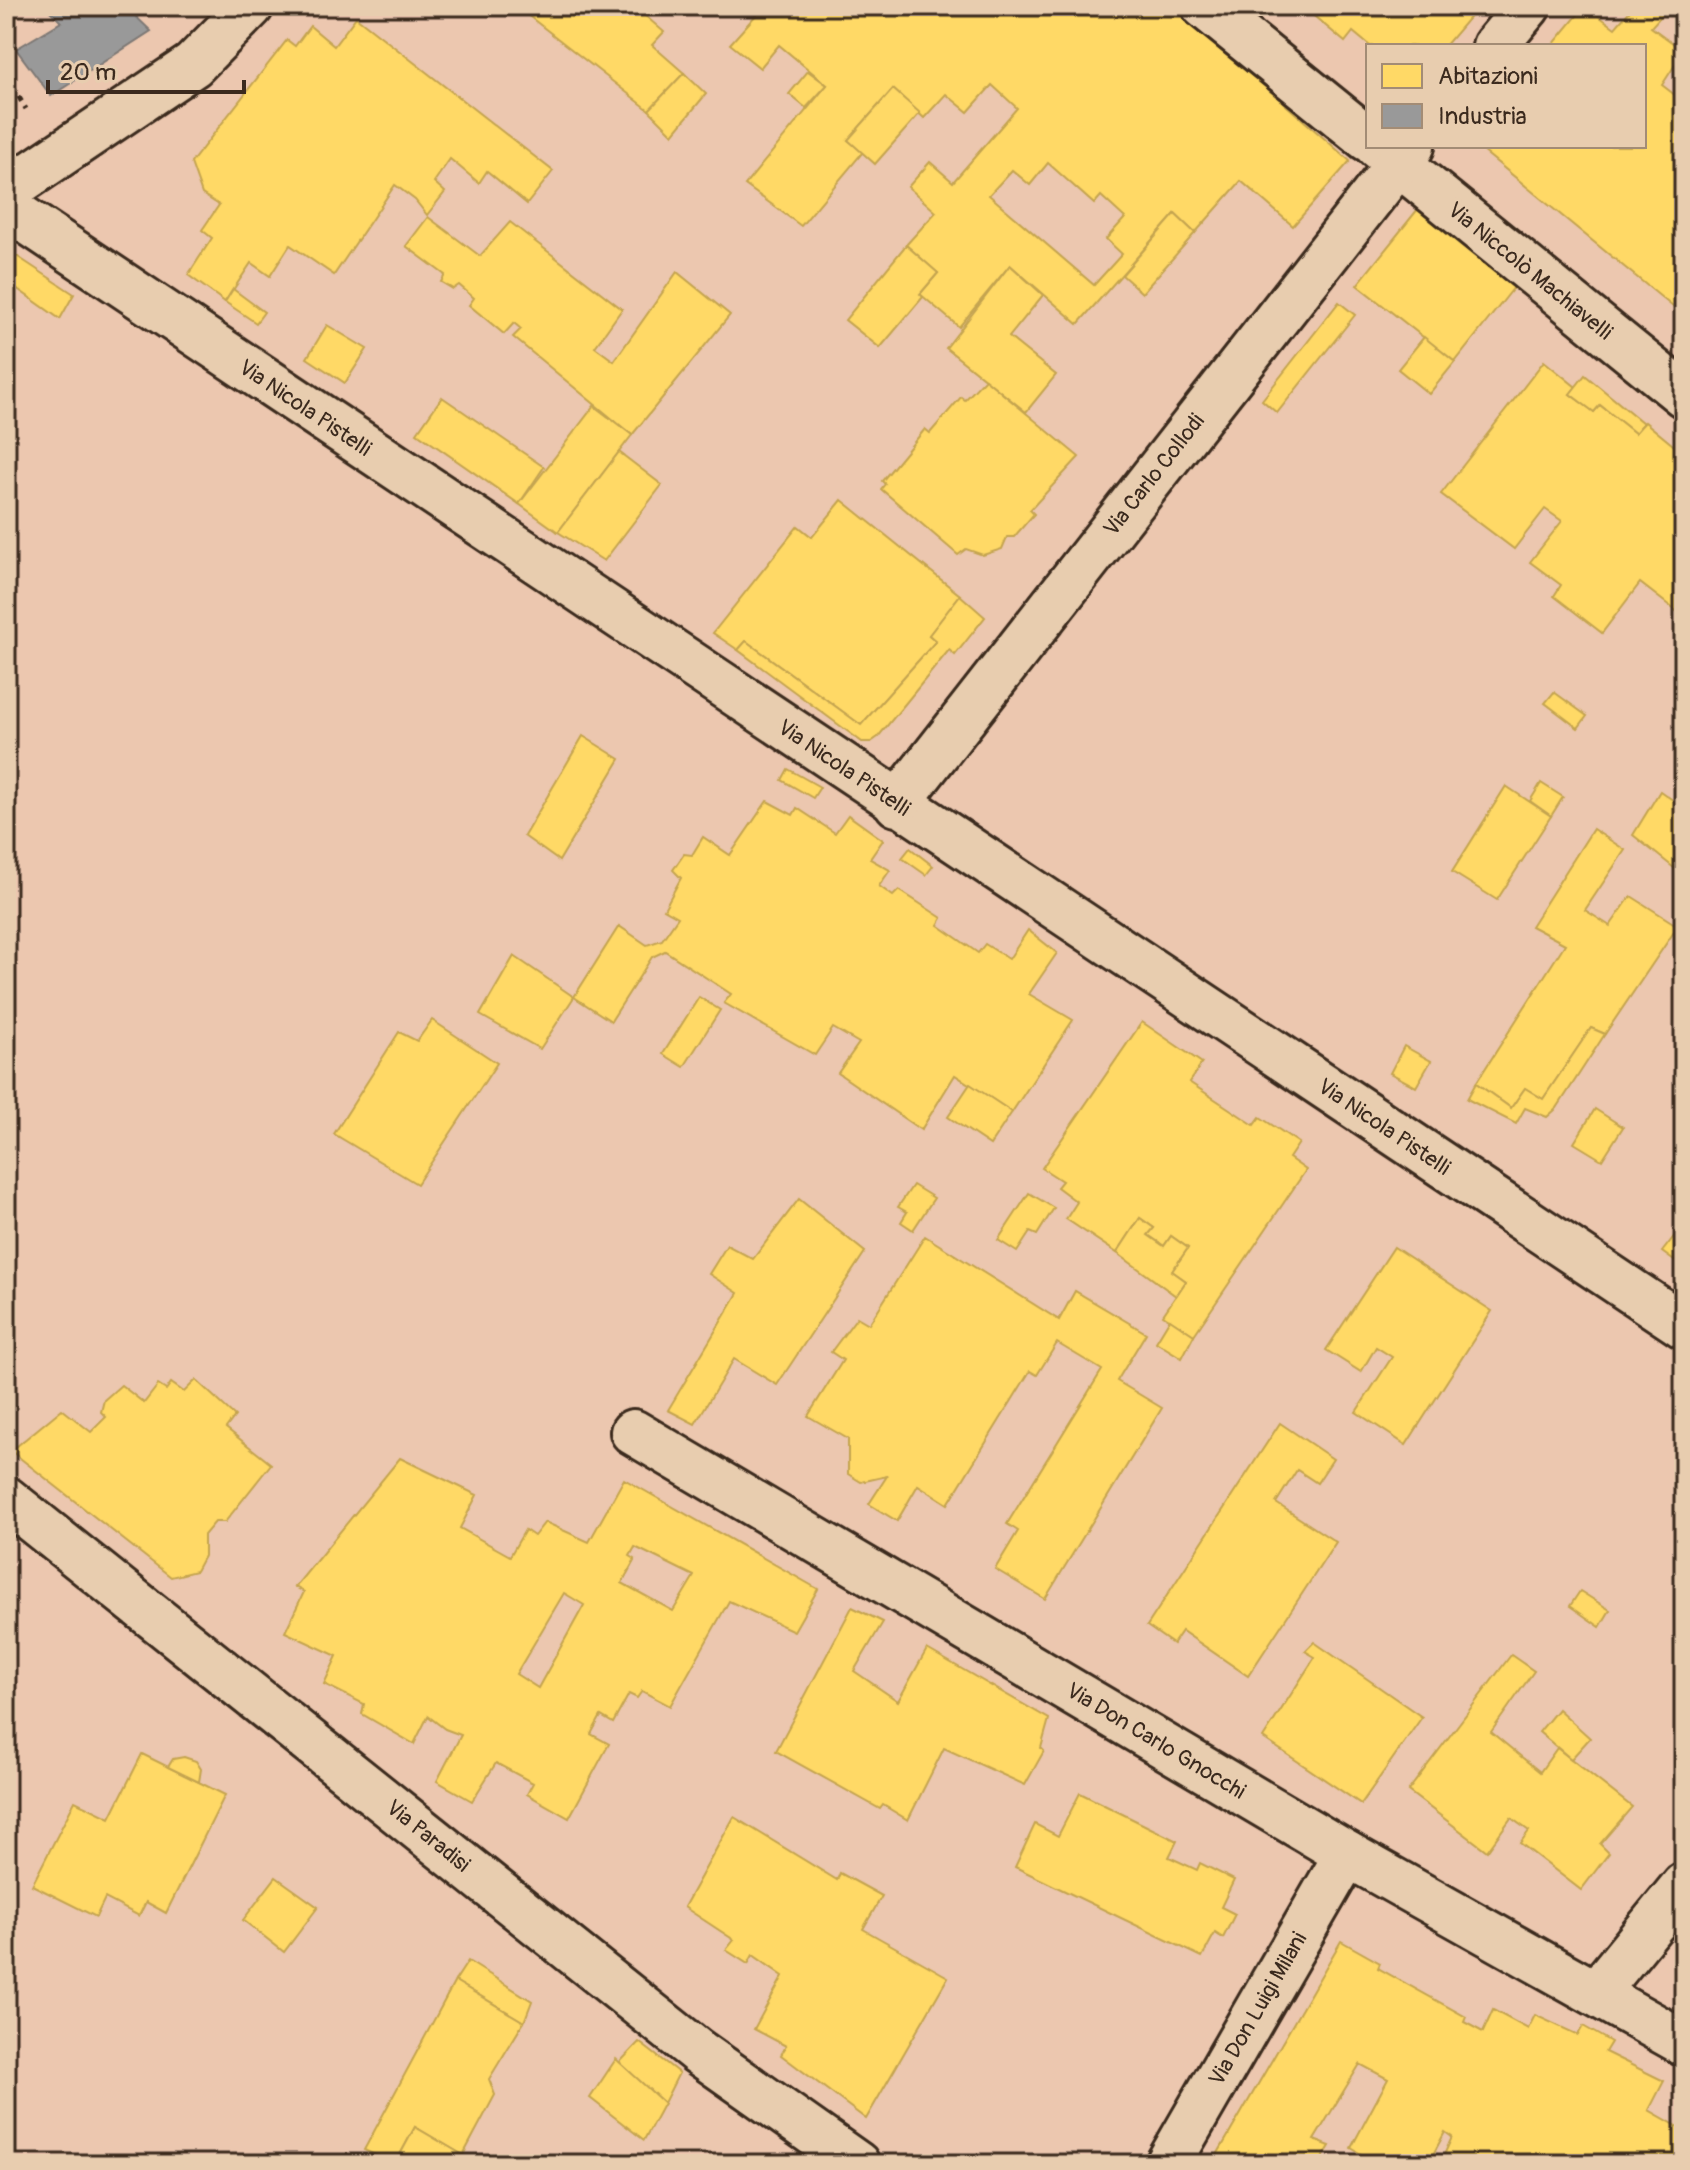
<svg xmlns="http://www.w3.org/2000/svg" width="1690" height="2170" font-family="Pangolin,sans-serif">
<rect width="100%" height="100%" fill="#ecc7af"/>
<filter id="ink" filterUnits="userSpaceOnUse"><feTurbulence type="fractalNoise" baseFrequency=".0125" numOctaves="2"/><feDisplacementMap in="SourceGraphic" scale="16" xChannelSelector="R" yChannelSelector="G"/><feConvolveMatrix kernelMatrix="1 2 1 2 8 2 1 2 1" color-interpolation-filters="sRGB"/></filter>
<g filter="url(#ink)">
<g fill="#ffd966" stroke="#c4a450" stroke-width="2" fill-rule="evenodd">
<path d="M516,6H634L664,32L652,45L684,73L649,110Z"/>
<path d="M764,6H1173L1350,161L1293,226L1241,181L1195,233L1175,214L1078,324L1010,265L959,327L920,294L938,273L906,245L936,212L908,187L930,162L953,182L1017,108L992,85L968,112L946,94L924,118L893,89L848,140L863,152L801,226L745,185L827,85L779,45L760,68L730,44ZM1048,163L1094,204L1101,196L1125,218L1106,239L1122,254L1094,285L989,195L1012,170L1030,185Z"/>
<path d="M1312,6H1479L1445,46H1370L1353,32L1345,42L1308,11Z"/>
<path d="M1585,6L1615,28L1634,6H1670L1651,27L1684,51L1662,85L1684,102V316L1477,146H1644V46H1552Z"/>
<path d="M356,17L553,171L527,204L487,171L479,183L450,159L434,182L445,192L427,215L415,200L395,185L334,275L290,245L270,276L251,263L225,302L188,275L212,238L202,230L219,205L202,194L191,163L287,40L295,46L310,26L334,46Z"/>
<path d="M808,71L827,85L806,108L789,94Z"/>
<path d="M684,73L706,94L673,134L649,110Z"/>
<path d="M893,89L920,113L875,164L848,140Z"/>
<path d="M1418,209L1515,286L1455,362L1357,285Z"/>
<path d="M1175,214L1195,233L1142,293L1122,275Z"/>
<path d="M428,217L480,256L510,222L622,309L595,347L614,361L677,272L730,315L632,435L513,337L521,329L514,323L504,334L469,305L474,298L459,285L453,289L441,282L445,275L406,246Z"/>
<path d="M906,245L938,273L920,294L923,297L880,348L845,320Z"/>
<path d="M6,249L74,294L60,319L16,288L6,294Z"/>
<path d="M1010,265L1043,295L1009,337L1056,375L1026,412L946,348Z"/>
<path d="M233,289L264,312L256,323L225,302Z"/>
<path d="M1339,302L1355,315L1277,413L1262,400Z"/>
<path d="M327,325L367,349L345,383L307,358Z"/>
<path d="M1424,337L1455,362L1429,394L1398,369Z"/>
<path d="M1544,361L1576,387L1570,394L1594,412L1600,405L1635,433L1645,422L1684,454V617L1640,583L1602,633L1554,596L1561,585L1530,562L1562,521L1545,509L1514,549L1441,494Z"/>
<path d="M1585,375L1643,423L1635,433L1600,405L1594,412L1570,394Z"/>
<path d="M985,379L1079,457L1030,510L1034,514L1014,537H1007L1002,549L983,555L966,549L958,555L881,489L885,484L882,481L925,429L930,433L961,397L965,400Z"/>
<path d="M442,397L544,467L519,504L417,433Z"/>
<path d="M594,406L632,435L558,532L519,504Z"/>
<path d="M619,452L662,485L604,561L558,532Z"/>
<path d="M842,500L960,595L929,635L936,641L861,725L746,641L738,650L713,633L798,526L812,537Z"/>
<path d="M960,595L985,617L955,655L949,650L878,737L871,742H862L738,650L746,641L861,725L936,641L929,635Z"/>
<path d="M1554,692L1587,716L1578,728L1545,703Z"/>
<path d="M583,736L620,759L559,861L524,836Z"/>
<path d="M788,769L820,787L813,798L782,780Z"/>
<path d="M1541,783L1563,797L1551,816L1530,801Z"/>
<path d="M1506,786L1551,816L1497,900L1452,872Z"/>
<path d="M1660,791L1684,808V876L1633,835Z"/>
<path d="M767,801L793,815L797,808L835,833L848,815L883,840L870,859L890,870L879,886L893,896L899,890L942,918L938,925L978,953L985,944L1009,959L1028,930L1057,953L1029,994L1073,1020L1012,1112L955,1075L921,1130L838,1073L859,1043L833,1028L815,1055L724,1003L731,994L665,951L652,957L611,1021L574,997L619,926L647,945L662,940L678,917L664,909L681,878L673,870L684,854L692,855L703,837L730,855Z"/>
<path d="M1593,829L1625,850L1585,910L1610,926L1631,896L1678,926L1605,1034L1591,1028L1543,1099L1525,1088L1511,1108L1476,1083L1565,944L1531,926Z"/>
<path d="M910,848L933,866L926,875L902,858Z"/>
<path d="M514,956L574,997L540,1049L480,1015Z"/>
<path d="M699,997L720,1010L684,1067L663,1054Z"/>
<path d="M432,1020L497,1063L417,1184L334,1134L399,1032L417,1041Z"/>
<path d="M1142,1022L1202,1063L1189,1082L1254,1125L1260,1117L1299,1143L1289,1158L1306,1170L1194,1335L1163,1315L1186,1281L1172,1271L1188,1248L1171,1236L1164,1246L1148,1235L1154,1228L1140,1218L1117,1253L1066,1219L1077,1202L1057,1187L1062,1181L1042,1168Z"/>
<path d="M1591,1028L1605,1034L1557,1108L1547,1117L1525,1108L1516,1124L1467,1099L1476,1083L1511,1108L1525,1088L1543,1099Z"/>
<path d="M1404,1046L1431,1061L1416,1087L1390,1073Z"/>
<path d="M970,1084L1012,1112L990,1145L948,1117Z"/>
<path d="M1595,1109L1623,1127L1602,1160L1574,1143Z"/>
<path d="M913,1185L934,1198L913,1230L901,1222L907,1212L898,1207Z"/>
<path d="M1029,1193L1054,1208L1037,1235L1030,1232L1017,1252L998,1240Z"/>
<path d="M799,1199L865,1252L777,1385L734,1359L695,1424L668,1410L738,1293L709,1274L727,1245L753,1259Z"/>
<path d="M1140,1218L1154,1228L1148,1235L1164,1246L1171,1236L1188,1248L1172,1271L1186,1281L1176,1296L1117,1253Z"/>
<path d="M1680,1229L1684,1232V1268L1662,1252Z"/>
<path d="M925,1236L1059,1320L1075,1291L1146,1333L1117,1381L1162,1408L1045,1599L995,1569L1018,1531L1007,1524L1102,1370L1057,1343L1037,1375L1030,1371L948,1504L918,1485L897,1521L869,1504L887,1476L861,1482L848,1474V1439L808,1416L843,1360L831,1352L857,1317L869,1324Z"/>
<path d="M1394,1247L1492,1311L1406,1445L1356,1412L1392,1357L1376,1347L1361,1372L1326,1350Z"/>
<path d="M1170,1319L1194,1335L1182,1358L1156,1342Z"/>
<path d="M196,1380L235,1416L226,1428L271,1464L225,1522H215L204,1535V1556L196,1571L171,1577L11,1451L62,1409L91,1432L106,1417L101,1412L104,1400L121,1385L144,1403L158,1385L166,1390L171,1383L184,1392Z"/>
<path d="M1280,1423L1333,1459L1317,1483L1297,1470L1276,1503L1336,1542L1248,1676L1182,1631L1173,1644L1147,1626Z"/>
<path d="M400,1458L477,1495L460,1528L510,1556L525,1530L534,1536L545,1522L589,1542L624,1479L818,1589L794,1631L729,1601L670,1706L642,1691L637,1698L629,1694L613,1723L601,1716L591,1734L609,1744L569,1818L527,1794L533,1783L496,1763L472,1801L437,1781L461,1735L445,1729L428,1716L414,1744L362,1714L364,1704L324,1684L337,1656L285,1632L304,1592L295,1587ZM635,1547L694,1576L673,1611L622,1583L635,1559L630,1556ZM564,1593L584,1605L538,1688L516,1674Z"/>
<path d="M1580,1591L1610,1610L1600,1627L1570,1606Z"/>
<path d="M852,1607L883,1622L854,1671L898,1701L927,1649L1049,1719L1041,1748L1044,1751L1025,1785L944,1748L908,1820L883,1805L880,1809L776,1751Z"/>
<path d="M1314,1642L1422,1717L1361,1804L1263,1738L1315,1657L1305,1651Z"/>
<path d="M1511,1655L1534,1671L1491,1732L1540,1772L1557,1748L1632,1807L1600,1844L1609,1853L1581,1890L1520,1843L1529,1831L1511,1818L1487,1851L1408,1791Z"/>
<path d="M1558,1709L1590,1738L1571,1759L1539,1732Z"/>
<path d="M142,1754L225,1795L166,1913L146,1902L139,1916L105,1898L96,1917L32,1885L75,1801L110,1818Z"/>
<path d="M184,1757L196,1761L201,1769L199,1782L168,1767L173,1759Z"/>
<path d="M1080,1793L1177,1841L1169,1857L1197,1870L1200,1863L1234,1880L1221,1907L1235,1914L1223,1938L1215,1933L1202,1957L1015,1867L1035,1824L1058,1836Z"/>
<path d="M734,1817L837,1880L840,1873L882,1896L863,1929L948,1977L866,2119L781,2055L786,2046L754,2029L783,1976L753,1955L748,1964L726,1950L734,1940L684,1907Z"/>
<path d="M276,1877L318,1907L284,1952L243,1920Z"/>
<path d="M1341,1941L1380,1963L1378,1968L1466,2017L1464,2022L1483,2032L1493,2010L1528,2029L1535,2015L1578,2035L1583,2026L1611,2042L1605,2052L1664,2081L1649,2110L1684,2130V2164H1440L1452,2137L1445,2132L1428,2164H1378L1351,2148L1388,2079L1360,2064L1314,2140L1330,2146L1319,2164H1232L1217,2155Z"/>
<path d="M468,1961L532,2001L524,2022L455,1981Z"/>
<path d="M1684,1970V2003L1677,2000L1683,1988L1678,1985Z"/>
<path d="M455,1981L524,2022L489,2079L495,2095L463,2155L415,2127L395,2164L364,2150Z"/>
<path d="M639,2042L679,2073L664,2103L619,2063Z"/>
<path d="M616,2059L664,2103L644,2140L590,2098Z"/>
<path d="M415,2127L463,2155L458,2164H395Z"/>
</g>
<path fill="#999" stroke="#7d7874" stroke-width="2" d="M45,6H125L151,31L51,96L16,49L61,22Z"/>
<g fill="none" stroke-linecap="round" stroke-linejoin="round">
<defs>
<g id="street">
<path d="M1204,6L1368,139"/>
<path d="M1495,46L1528,6"/>
<path d="M1377,146L1684,395"/>
<path d="M6,191L193,65L251,6"/>
<path d="M6,207L1684,1326"/>
<path d="M897,804L1412,146"/>
<path d="M633,1432L1347,1854L1684,2043"/>
<path d="M6,1499L697,2051L857,2164"/>
<path d="M1596,1993L1684,1885"/>
<path d="M1168,2164L1347,1854"/>
</g>
</defs>
<use href="#street" stroke="#3b2a1e" stroke-width="50"/>
<path stroke="#3b2a1e" stroke-width="5" stroke-dasharray="6 6" stroke-linecap="butt" d="M6,76L26,109"/>
<use href="#street" stroke="#e8cdaf" stroke-width="44"/>
</g>
</g>
<g text-anchor="middle" dominant-baseline="central" stroke-width="8" stroke-linejoin="round" paint-order="stroke">
<g font-size="22" fill="#3b2a1e" stroke="#e8cdaf">
<text transform="translate(1530 271) rotate(39)">Via Niccolò Machiavelli</text>
<text transform="translate(305 408) rotate(34)">Via Nicola Pistelli</text>
<text transform="translate(1154 475) rotate(-52)">Via Carlo Collodi</text>
<text transform="translate(844 768) rotate(34)">Via Nicola Pistelli</text>
<text transform="translate(1384 1127) rotate(34)">Via Nicola Pistelli</text>
<text transform="translate(1156 1741) rotate(31)">Via Don Carlo Gnocchi</text>
<text transform="translate(428 1836) rotate(39)">Via Paradisi</text>
<text transform="translate(1258 2009) rotate(-60)">Via Don Luigi Milani</text>
</g>
</g>
<rect width="1690" height="2170" fill="none" stroke="#e8cdaf" stroke-width="32"/>
<rect x="16" y="16" width="1658" height="2138" fill="none" stroke="#3b2a1e" stroke-width="3" filter="url(#ink)"/>
<rect x="1366" y="44" width="280" height="104" fill="#e8cdaf" stroke="#a38c75" stroke-width="2"/>
<rect x="1382" y="64" width="40" height="24" fill="#ffd966" stroke="#a38c75" stroke-width="2"/>
<text x="1438" y="84" font-size="24" fill="#3b2a1e">Abitazioni</text>
<rect x="1382" y="104" width="40" height="24" fill="#999999" stroke="#a38c75" stroke-width="2"/>
<text x="1438" y="124" font-size="24" fill="#3b2a1e">Industria</text>
<path d="M48 80v12h196v-12" fill="none" stroke="#3b2a1e" stroke-width="4"/>
<text x="60" y="80" font-size="24" fill="#3b2a1e" stroke="#e8cdaf" stroke-width="6" paint-order="stroke">20 m</text>
</svg>
